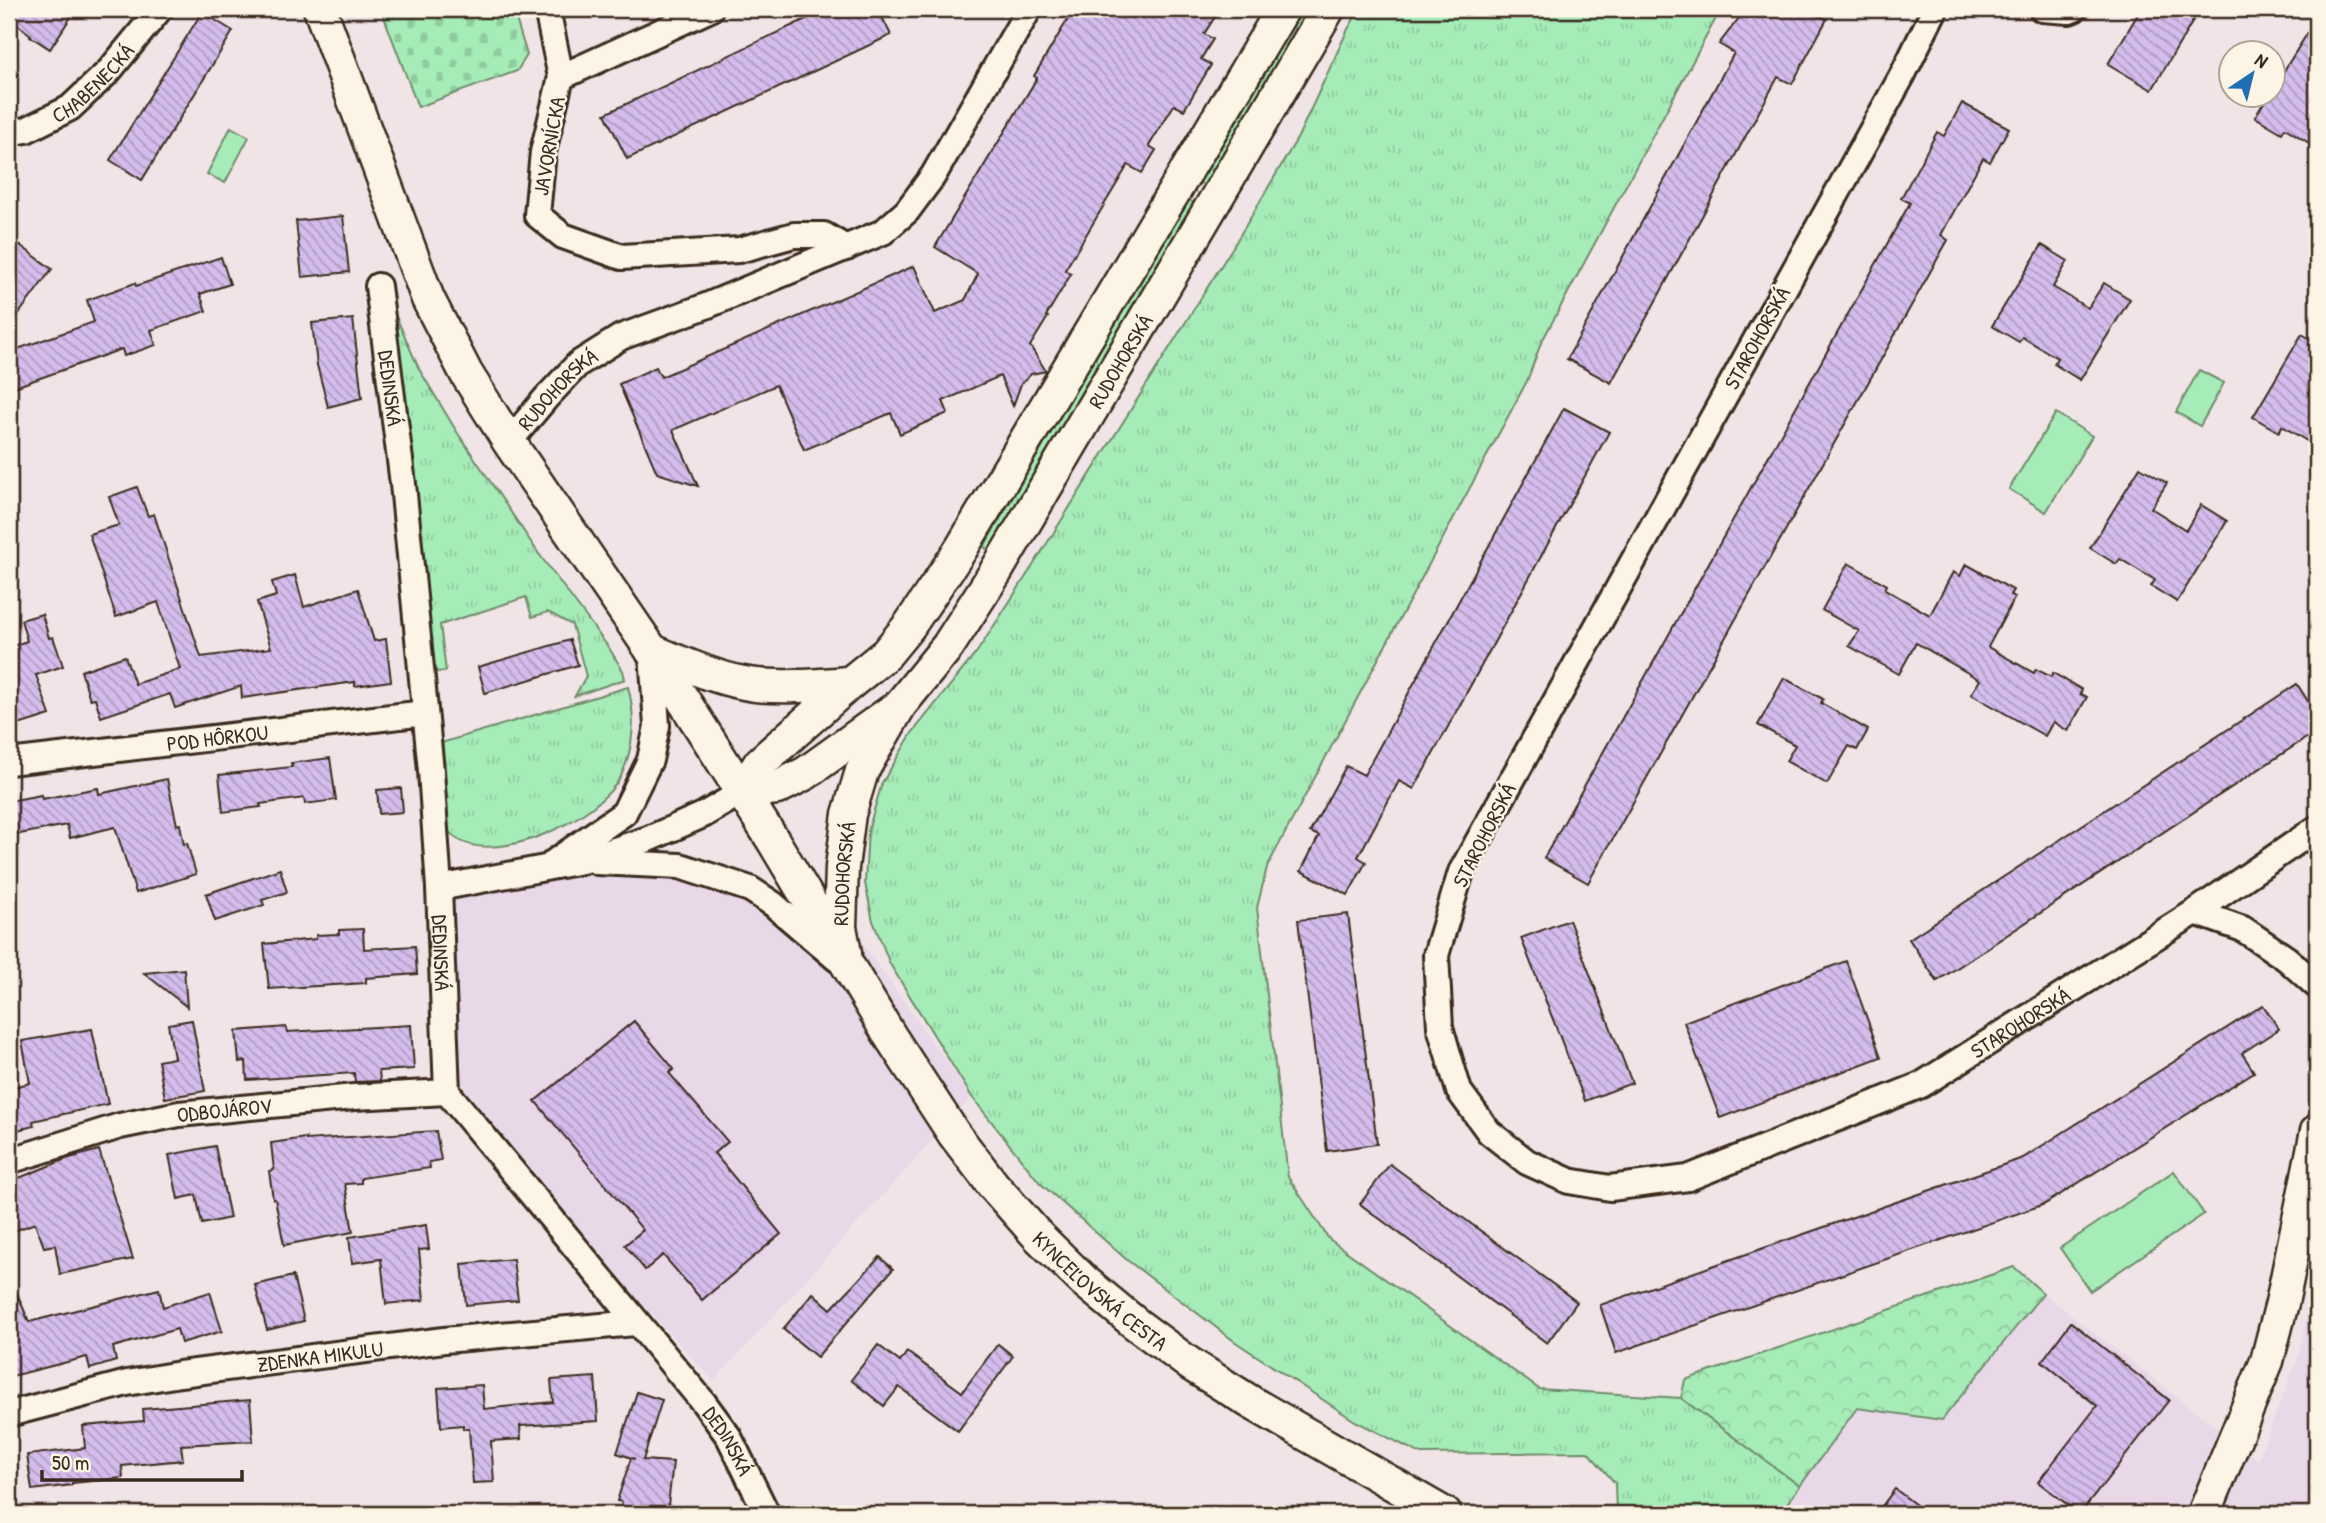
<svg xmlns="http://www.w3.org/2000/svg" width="2326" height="1523" font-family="'Patrick Hand',sans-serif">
<defs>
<pattern id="grass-tufts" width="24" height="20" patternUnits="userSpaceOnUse" patternTransform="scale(1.75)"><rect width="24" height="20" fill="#a6ecb8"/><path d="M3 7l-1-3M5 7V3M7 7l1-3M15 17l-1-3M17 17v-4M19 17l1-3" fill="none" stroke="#90cb9e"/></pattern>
<pattern id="forest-crowns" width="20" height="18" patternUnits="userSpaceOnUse" patternTransform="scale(1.75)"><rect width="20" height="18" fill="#a6ecb8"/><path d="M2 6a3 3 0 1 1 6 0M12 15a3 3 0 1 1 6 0" fill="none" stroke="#90cb9e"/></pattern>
<pattern id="cemetery-stones" width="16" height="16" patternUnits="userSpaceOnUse" patternTransform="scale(1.75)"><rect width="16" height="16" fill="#a6ecb8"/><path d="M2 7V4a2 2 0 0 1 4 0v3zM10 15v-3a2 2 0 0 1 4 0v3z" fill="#90cb9e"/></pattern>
<pattern id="building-back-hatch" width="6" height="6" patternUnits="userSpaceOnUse" patternTransform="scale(1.75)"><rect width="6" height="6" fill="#d4bdec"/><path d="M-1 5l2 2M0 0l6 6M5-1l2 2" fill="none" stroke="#ad9abf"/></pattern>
</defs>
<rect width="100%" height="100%" fill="#f0e4e7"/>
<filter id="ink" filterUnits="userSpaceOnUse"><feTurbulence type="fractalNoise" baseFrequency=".0143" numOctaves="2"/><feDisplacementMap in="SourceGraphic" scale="14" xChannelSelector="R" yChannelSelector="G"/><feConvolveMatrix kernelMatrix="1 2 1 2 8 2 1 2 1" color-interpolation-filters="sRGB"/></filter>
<g filter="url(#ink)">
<g fill="#e8d8e8">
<path d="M577,853L733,882L847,922L972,1097L714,1381L639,1300L452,1073L450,883Z"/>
<path d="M2317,1270V1514H1779L1857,1408L1943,1420L2043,1293L2258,1460L2298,1358Z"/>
</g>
<g fill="url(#grass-tufts)" stroke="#708b6b" stroke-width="2">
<path d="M1300,9H1310L1206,187L1199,182Z"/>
<path d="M1360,9H1721L1541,343L1527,381L1267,867L1257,908L1288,1177L1329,1239L1539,1389L1681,1398L1800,1486L1779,1514H1616L1615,1483L1588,1452L1421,1454L1355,1421L1234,1341L1127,1260L1040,1183L972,1097L890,964L873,921L865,883L868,831L882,783L912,733L977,652L1034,564L1236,242L1298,137L1348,29Z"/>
<path d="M1188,199L1196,204L991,551L985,548L986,543Z"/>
<path d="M383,287L419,369L457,432L539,554L609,648L623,671L625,679L575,696L586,676L572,625L548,612L532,617L526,597L440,625L446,671L437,672L426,657Z"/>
<path d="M628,687C636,716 634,748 621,776C600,817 500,866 457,839C452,835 445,829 443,823C441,817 443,808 443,802C442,782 442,762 441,743Z"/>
</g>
<path fill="url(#forest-crowns)" stroke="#708b6b" stroke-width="2" d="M2014,1267L2043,1293L1942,1420L1857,1408L1800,1486L1681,1398L1685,1380Z"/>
<path fill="url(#cemetery-stones)" stroke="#708b6b" stroke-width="2" d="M381,9H513L527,55L517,71L418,107Z"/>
<g fill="#a6ecb8" stroke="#708b6b" stroke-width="2">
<path d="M231,127L249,137L225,183L207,174Z"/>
<path d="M2199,370L2224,383L2200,426L2176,412Z"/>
<path d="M2056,413L2092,436L2046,512L2009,489Z"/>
<path d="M2174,1171L2204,1214L2090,1291L2060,1248Z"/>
</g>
<g fill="url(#building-back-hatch)" stroke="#3b2a1e" stroke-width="2">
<path d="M9,9H76L50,49L30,36L31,35L9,18Z"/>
<path d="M827,9H878L891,35L627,159L605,114Z"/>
<path d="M1074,9H1220L1204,34L1213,39L1201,59L1211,65L1184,110L1174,105L1149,146L1156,150L1142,173L1128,165L1065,270L1071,274L1046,316L1048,317L1030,346L1046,371L1031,374L1021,384L1013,406L1000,376L943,401L948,413L900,434L891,413L804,450L776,385L673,430L698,486L657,473L619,384L656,367L661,377L914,266L935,313L965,300L978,274L935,247L1037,78L1034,76Z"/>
<path d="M1746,9H1799L1827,19L1792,84L1778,77L1611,383L1567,359L1734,53L1719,44Z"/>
<path d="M2141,9H2200L2152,90L2108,64Z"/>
<path d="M202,12L233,31L142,180L110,160Z"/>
<path d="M2317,18V148L2285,128L2282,133L2255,117L2269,94H2273V88Z"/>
<path d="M1962,103L2009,128L1990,162L1983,158L1941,235L1948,240L1588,883L1544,858L1910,203L1901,198L1937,132L1944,136Z"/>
<path d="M343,216L349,272L302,277L296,221Z"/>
<path d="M9,237L52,269L9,327Z"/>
<path d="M2042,245L2068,261L2053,287L2088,308L2104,283L2130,299L2080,380L2054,364L2057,358L2022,337L2019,342L1992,326Z"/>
<path d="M221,257L230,284L200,294L206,311L151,330L156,345L124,356L122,349L9,389V352L94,322L87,300L135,283L136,286Z"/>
<path d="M353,319L362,398L328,407L317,365L312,323Z"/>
<path d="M2302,334L2317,343V447L2282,426L2279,432L2253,417Z"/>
<path d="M1564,408L1609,432L1414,789L1399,781L1358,857L1366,862L1348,895L1301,871L1319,836L1310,832L1346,766L1364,775Z"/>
<path d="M2140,467L2167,483L2151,508L2186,530L2201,505L2227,521L2177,602L2151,586L2155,580L2120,559L2116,564L2090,548Z"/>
<path d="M137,487L148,516L154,514L201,657L271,648L257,602L276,596L272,582L295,575L304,607L358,589L374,641L386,639L391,681L355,686V682L242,698L241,686L175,708L170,694L101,717L95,698L90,699L81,671L125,656L135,684L180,669L158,602L116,617L89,534L119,525L109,497Z"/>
<path d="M1848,563L1887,585L1885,589L1930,615L1953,572L1960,576L1966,564L2013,590L2010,595L2015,597L1988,647L2034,673L2036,669L2051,677L2053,673L2082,690L2080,694L2087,697L2068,731L2053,722L2045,736L1971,694L1980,680L1916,643L1899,674L1849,646L1859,631L1822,610Z"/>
<path d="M42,614L49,638L53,637L63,666L36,675L50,715L9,728V647L27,641L21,620Z"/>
<path d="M570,640L578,665L485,693L478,667Z"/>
<path d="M1784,678L1823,699L1821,703L1868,730L1857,750L1849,746L1827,784L1786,761L1795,745L1758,725Z"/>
<path d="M2297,684L2317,715V731L1937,981L1909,939Z"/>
<path d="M330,758L336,800L305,804L304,798L260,804L261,807L223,812L219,775L292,767L291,763Z"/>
<path d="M167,779L177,825L180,824L184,845L187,843L196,874L136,893L115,827L70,838L67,825L9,836V801L41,795L42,799L98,788L99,794Z"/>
<path d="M401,788L403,812L379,814L377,790Z"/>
<path d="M280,869L287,892L262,900L264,905L215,921L206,894Z"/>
<path d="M1348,914L1377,1144L1327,1151L1298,920Z"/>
<path d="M1569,920L1632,1083L1585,1101L1521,938Z"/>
<path d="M363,929L364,949L415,946L417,974L366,978V983L269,989L264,944L316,939V935L339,934V930Z"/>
<path d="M1846,961L1881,1057L1720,1118L1684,1022Z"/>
<path d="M184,969L187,1007L144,973Z"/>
<path d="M2263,1005L2279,1029L2242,1053L2254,1072L2045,1204L1616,1353L1600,1305L2023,1158Z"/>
<path d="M192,1020L205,1091L165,1098L158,1061L174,1058L168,1024Z"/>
<path d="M634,1021L674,1069L669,1073L728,1142L714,1153L781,1234L702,1300L663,1255L645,1270L625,1245L643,1230L535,1101Z"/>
<path d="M411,1025L414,1069L379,1071L380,1081L355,1082L354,1073L247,1080L246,1061L239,1062L236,1031L286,1027L287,1032Z"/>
<path d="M92,1029L108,1104L33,1121L34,1126L9,1132V1088L30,1083L22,1041Z"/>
<path d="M436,1131L441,1160L429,1162L430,1168L361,1178V1183L345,1184L353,1232L284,1245L275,1199H273L269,1171L274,1170L271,1143L306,1138V1140Z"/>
<path d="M215,1146L230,1218L202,1224L196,1195L178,1199L169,1155Z"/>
<path d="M99,1150L133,1259L60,1274L55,1245L44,1247L35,1223L9,1233V1182L66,1159Z"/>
<path d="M1390,1164L1577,1302L1547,1343L1360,1204Z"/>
<path d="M426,1225L429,1249L419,1250L424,1300L386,1304L381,1259L352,1263L349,1237Z"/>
<path d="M880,1257L893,1269L817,1357L783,1329L813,1293L831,1309Z"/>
<path d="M513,1259L518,1300L466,1305L462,1264Z"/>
<path d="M9,1274L29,1322L159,1289L163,1307L210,1292L222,1331L181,1343L177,1329L113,1347L116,1361L90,1369L87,1357L12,1376L9,1362Z"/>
<path d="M293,1276L304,1321L267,1330L255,1285Z"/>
<path d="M2071,1322L2169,1400L2080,1514L2038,1482L2097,1406L2042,1361Z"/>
<path d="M998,1344L1013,1356L958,1431L899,1387L884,1406L851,1380L878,1345L900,1362L907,1352L962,1392Z"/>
<path d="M595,1377L598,1421L520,1426L521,1439L491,1441L494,1482L473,1483L469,1429H463V1425L441,1427L438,1388L482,1385L484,1409L553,1402L551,1380Z"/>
<path d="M637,1392L662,1400L643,1460L673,1462L667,1514H620L622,1502L617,1501L631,1458L635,1459L617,1453Z"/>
<path d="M250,1400L253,1441L181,1445L183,1460L122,1466L123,1478L72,1483V1485L32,1490L27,1455L85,1448L83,1426L144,1421L143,1409Z"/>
<path d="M1895,1489L1928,1514H1876Z"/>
</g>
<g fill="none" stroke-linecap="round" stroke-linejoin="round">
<defs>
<g id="minor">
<path d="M547,9L561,77L543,152L537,215L563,236L622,257L739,250L794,235H824L846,248"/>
<path id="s1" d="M1935,9L1902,76L1461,872L1436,955L1440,1027L1459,1091L1489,1132L1527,1162L1569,1181L1610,1188L1688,1178L1921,1085L2195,912L2317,828"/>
<path d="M2042,9L2069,11L2074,9"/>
<path d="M561,77L710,9"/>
<path id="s2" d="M9,133L26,130L70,108L109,71L160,9"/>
<path id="s3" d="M378,286L403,484L431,771L439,888L447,1092L704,1403L729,1437L767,1514"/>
<path id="s4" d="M509,442L546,398L578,364L621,337L706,306L883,232L907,211L933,176L1029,9"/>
<path id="s5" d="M9,762L425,713"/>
<path d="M554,862L624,813L650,760L657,726L652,652"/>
<path d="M597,862L680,866L750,889L773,904L837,959"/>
<path d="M439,888L582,861L648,839L703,815L742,792"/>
<path d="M2195,912L2243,929L2287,959L2317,986"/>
<path id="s6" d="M9,1161L120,1126L179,1114L354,1097L447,1092"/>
<path id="s7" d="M9,1414L127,1383L180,1374L444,1340L635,1323"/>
</g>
<g id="tertiary">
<path id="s8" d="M320,9L428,299L466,373L509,442L652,651L714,748L774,842L890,1036L954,1134L993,1185L1038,1236L1084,1281L1136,1324L1190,1364L1252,1403L1445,1514"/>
<path d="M652,651C685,664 721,681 756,685C787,688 819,685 850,683"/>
<path d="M742,792L760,763L850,683L886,654L909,626L961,549L1283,9"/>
<path d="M742,792L777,788L806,773L892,711"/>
<path id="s9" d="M845,953L840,927L842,867L849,814L862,771L900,705L948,646L995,573L1328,9"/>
<path d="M2204,1514L2267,1361L2282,1303L2317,1131"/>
</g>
</defs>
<use href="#minor" stroke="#3b2a1e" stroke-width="30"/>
<use href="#tertiary" stroke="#3b2a1e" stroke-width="37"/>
<use href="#minor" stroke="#fcf5e5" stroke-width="24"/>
<use href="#tertiary" stroke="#fcf5e5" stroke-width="32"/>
</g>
</g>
<g text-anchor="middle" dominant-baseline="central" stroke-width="5" stroke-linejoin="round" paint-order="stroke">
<g font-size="21" fill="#3b2a1e" stroke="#fcf5e5">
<text stroke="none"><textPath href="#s2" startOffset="100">CHABENECKÁ</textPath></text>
<text transform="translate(549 146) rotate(-80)">JAVORNÍCKA</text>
<text transform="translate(1757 338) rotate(-61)">STAROHORSKÁ</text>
<text stroke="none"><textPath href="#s9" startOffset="670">RUDOHORSKÁ</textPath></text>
<text stroke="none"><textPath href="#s3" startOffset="103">DEDINSKÁ</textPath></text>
<text stroke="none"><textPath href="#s4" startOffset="72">RUDOHORSKÁ</textPath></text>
<text stroke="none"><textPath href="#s5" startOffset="210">POD HÔRKOU</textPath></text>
<text transform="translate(1484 835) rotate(-63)">STAROHORSKÁ</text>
<text stroke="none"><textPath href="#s9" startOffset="80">RUDOHORSKÁ</textPath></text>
<text stroke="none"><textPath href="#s3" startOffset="670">DEDINSKÁ</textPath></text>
<text stroke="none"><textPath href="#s1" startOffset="1844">STAROHORSKÁ</textPath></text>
<text stroke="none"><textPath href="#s6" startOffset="222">ODBOJÁROV</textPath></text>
<text stroke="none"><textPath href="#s8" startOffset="1512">KYNCEĽOVSKÁ CESTA</textPath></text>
<text stroke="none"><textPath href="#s7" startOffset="317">ZDENKA MIKULU</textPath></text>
<text stroke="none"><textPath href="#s3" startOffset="1258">DEDINSKÁ</textPath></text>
</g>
</g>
<rect width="2326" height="1523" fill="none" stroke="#fcf5e5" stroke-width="35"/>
<rect x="18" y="18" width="2291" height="1488" fill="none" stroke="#3b2a1e" stroke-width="2.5" filter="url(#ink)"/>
<g transform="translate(2252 74) rotate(35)"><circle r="33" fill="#fcf5e5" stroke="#afa495" stroke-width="2"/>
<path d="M0-5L12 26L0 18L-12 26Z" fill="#1f6fb2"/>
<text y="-10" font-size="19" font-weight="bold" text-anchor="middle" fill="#3b2a1e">N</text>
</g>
<path d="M42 1470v10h200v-10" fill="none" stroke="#3b2a1e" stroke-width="3.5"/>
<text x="52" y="1470" font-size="21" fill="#3b2a1e" stroke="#fcf5e5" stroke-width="5" paint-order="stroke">50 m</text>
</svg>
